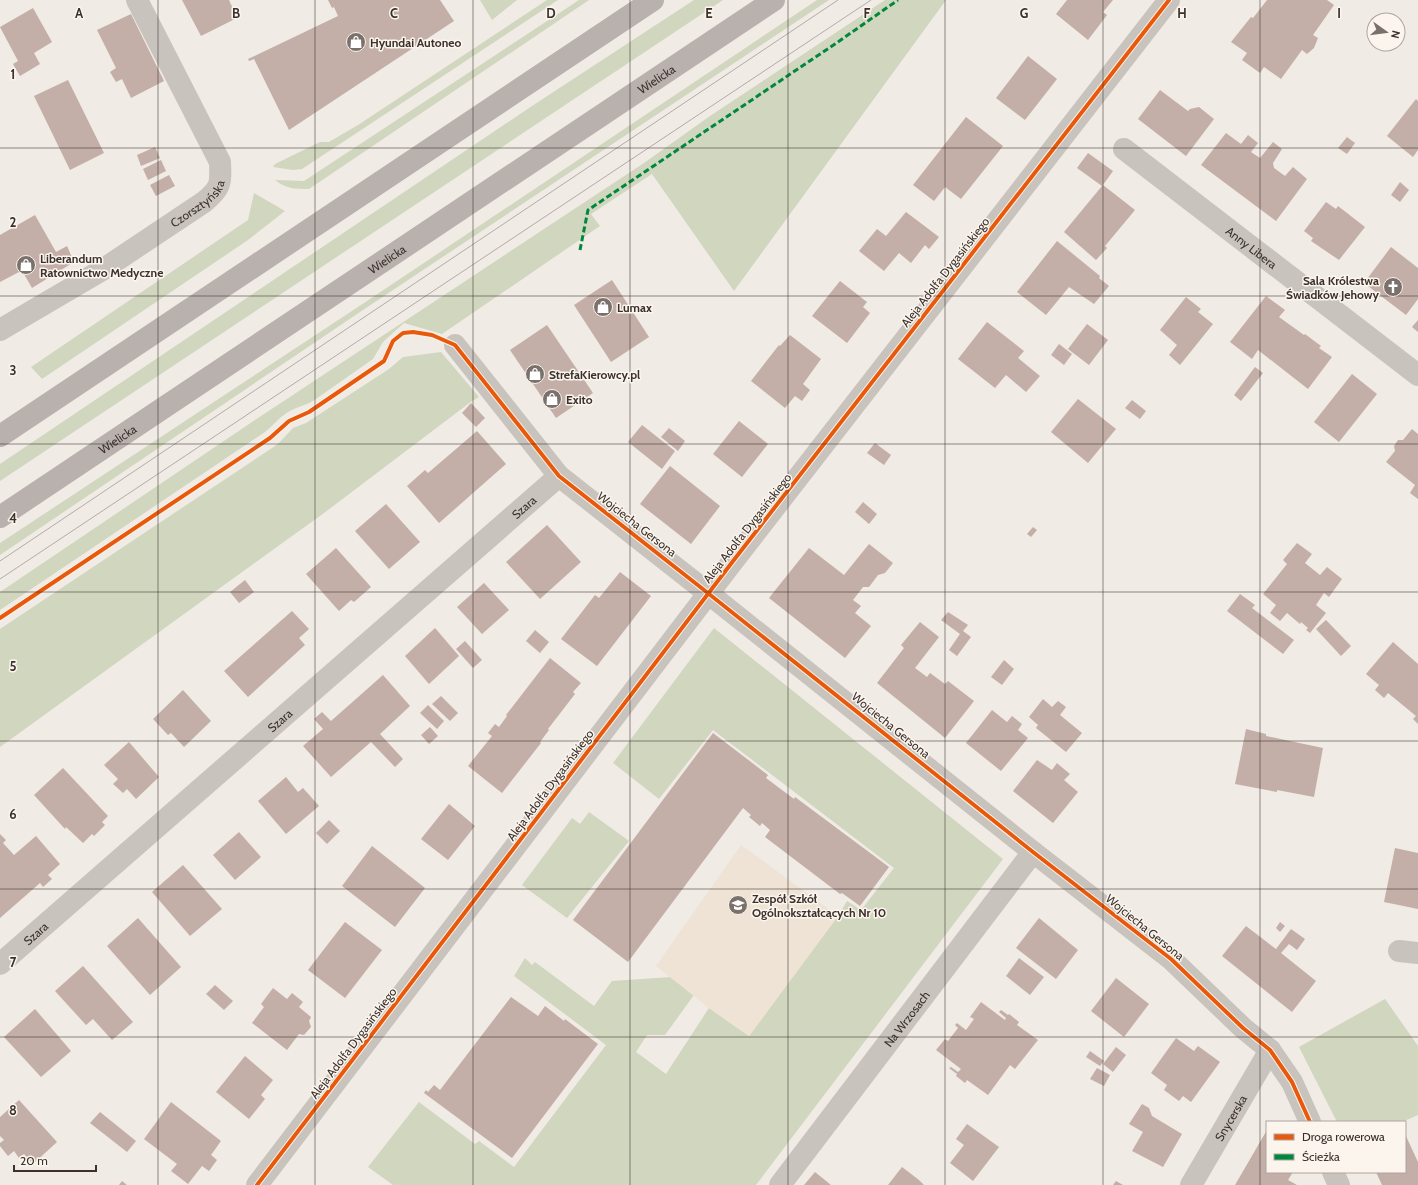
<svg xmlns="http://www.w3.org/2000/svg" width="1418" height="1185" font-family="Cabin,sans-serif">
<rect width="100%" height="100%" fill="#f0ebe5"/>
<g fill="#d1d6bf">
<path d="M480,0H517L492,20Z"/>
<path d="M547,0H558L302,169L293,170L273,167L275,164L320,142H329L358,125Z"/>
<path d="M579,0H589L309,189C296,189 286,189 275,180L304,181Z"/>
<path d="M694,0H723L0,481V464L532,106Z"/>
<path d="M817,0H829L363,310L0,555V543L361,305Z"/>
<path d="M885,0H946L734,291L652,174L591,214L600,226L442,334L404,323L383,342L373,359L313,401C306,405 297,407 290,411C280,416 274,425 265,432L0,610V592L255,420L644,163L710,116Z"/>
<path d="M254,193L285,211L248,240L42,379L31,367L248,220Z"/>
<path d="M441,352L479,397L472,401L324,513L0,747V629L278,444L293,428L306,423L389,369L403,357Z"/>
<path d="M714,628L1003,859L756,1185H393L368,1167L419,1102L475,1144L479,1141L514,1167L606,1045L514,976L525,958L532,965L535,962L594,1006L612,981L671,977L694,995L665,1035H647L636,1052L666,1074L709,1008L749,1036L838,916L847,901L861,910L894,868L713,730L659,799L613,763Z"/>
<path d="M589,812L629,841L567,918L522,885L572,818L580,824Z"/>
<path d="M1385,999L1418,1046V1115L1402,1122H1337L1299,1047Z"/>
</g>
<path fill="#eee3d5" d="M741,845L838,916L749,1036L709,1008L656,966Z"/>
<g fill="#c3afa7">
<path d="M182,0H229L237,18L201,36Z"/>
<path d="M328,0H440L454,21L289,130L254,59L249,61L248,59L338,16L334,7L332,8Z"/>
<path d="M1067,0H1113L1103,12L1107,15L1088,40L1056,14Z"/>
<path d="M1267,0H1327L1334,5L1313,35L1318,38L1314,48L1307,54L1302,50L1281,79L1264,67L1260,73L1242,60L1247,53L1231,42L1251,17L1253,18Z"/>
<path d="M33,8L52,42L34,53L40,64L20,76L13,64L18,61L0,27Z"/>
<path d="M131,14L164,81L131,98L122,79L116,82L110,72L116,68L97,30Z"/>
<path d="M1028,56L1057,79L1025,120L996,98Z"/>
<path d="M68,80L104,153L70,170L34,96Z"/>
<path d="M1160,90L1188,111L1190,109L1199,107L1214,119L1186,156L1138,119Z"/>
<path d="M1416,99L1418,101V150L1413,157L1387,136Z"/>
<path d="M966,117L1003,146L961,199L945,187L934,201L913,185Z"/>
<path d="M1226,133L1241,144L1248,135L1258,143L1251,152L1260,158L1273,142L1282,149L1273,163L1274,168L1285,176L1293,167L1307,179L1276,221L1201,165Z"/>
<path d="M1347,137L1355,143L1347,154L1338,148Z"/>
<path d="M155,147L160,158L141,166L137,155Z"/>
<path d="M1088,153L1113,171L1103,185L1135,210L1105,246L1107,248L1096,260L1064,232L1102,186L1077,168Z"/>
<path d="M161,160L166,171L148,180L143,169Z"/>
<path d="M169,175L175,186L156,196L150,185Z"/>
<path d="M1400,182L1409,190L1400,202L1391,195Z"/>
<path d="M1326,202L1336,209L1338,206L1365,227L1339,260L1311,241L1313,238L1304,231Z"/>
<path d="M906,212L939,237L929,249L925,245L911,263L899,253L884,271L859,251L877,229L886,236Z"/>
<path d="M35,215L56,252L67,246L74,262L32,288L24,274L19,272L0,282V235Z"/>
<path d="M1057,241L1100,276L1099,278L1109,286L1094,304L1069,287L1046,315L1017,292Z"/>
<path d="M1391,247L1418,268V299L1406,315L1364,283Z"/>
<path d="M612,280L649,337L611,362L574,305Z"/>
<path d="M840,281L867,302L863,307L870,313L847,343L812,316Z"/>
<path d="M1266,296L1285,310L1279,317L1304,335L1305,334L1321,346L1319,348L1332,357L1308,389L1258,350L1252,359L1230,342Z"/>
<path d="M1186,297L1201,309L1198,312L1213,324L1180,365L1169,355L1177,345L1160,330Z"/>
<path d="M1418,320V332L1412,327Z"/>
<path d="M987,322L1024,351L1018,358L1040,376L1026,392L1006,375L995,388L958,359Z"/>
<path d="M1087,324L1108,340L1089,365L1068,349Z"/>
<path d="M547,325L593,393L556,418L510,350Z"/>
<path d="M790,335L821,359L803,384L810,390L802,401L795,396L785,408L751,381L779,345L780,346Z"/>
<path d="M1059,344L1072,354L1064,365L1051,355Z"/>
<path d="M1255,367L1263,373L1241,401L1234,395Z"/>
<path d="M1352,374L1377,394L1339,442L1314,422Z"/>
<path d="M1078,399L1116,429L1088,463L1051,432Z"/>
<path d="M1132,400L1146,411L1140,419L1125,408Z"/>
<path d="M471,403L485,418L476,427L462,413Z"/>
<path d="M739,421L768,444L742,477L713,454Z"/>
<path d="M642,425L675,451L662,469L628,442Z"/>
<path d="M669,428L685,441L678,451L661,437Z"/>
<path d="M1412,429L1418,434V499L1410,493L1415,485L1386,462L1395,451L1394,446L1398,440H1403Z"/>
<path d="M477,431L506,464L439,523L407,486L425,470L428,473Z"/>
<path d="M875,443L891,455L884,465L867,453Z"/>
<path d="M670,466L720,506L691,544L640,504Z"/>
<path d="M863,502L877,514L869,524L855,512Z"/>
<path d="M386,504L420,542L389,569L355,531Z"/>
<path d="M547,525L581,562L540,599L506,562Z"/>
<path d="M1033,527L1037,530L1031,537L1027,534Z"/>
<path d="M1297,543L1312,554L1305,563L1320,575L1327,567L1342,579L1329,597L1324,593L1316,605L1326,613L1310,633L1306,630L1308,628L1301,622L1300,624L1287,613L1280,621L1270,613L1276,605L1263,594L1287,564L1283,560Z"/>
<path d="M869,544L893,563L885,573L878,575L869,587H863L853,600L861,606L855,613L871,626L845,658L769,598L809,548L844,575Z"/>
<path d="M336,548L371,587L354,602L351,600L339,611L306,574Z"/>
<path d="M620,572L651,596L597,666L561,639L595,595L599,598Z"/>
<path d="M245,580L254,592L239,603L230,592Z"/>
<path d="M484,583L509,610L482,634L457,607Z"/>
<path d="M1240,594L1255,605L1252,608L1294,640L1283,654L1227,611Z"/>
<path d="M292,611L309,629L299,638L305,645L248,697L224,671Z"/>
<path d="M948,612L968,625L963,631L971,637L957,656L949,650L960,634L941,620Z"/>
<path d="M1326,620L1351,646L1341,656L1316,629Z"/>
<path d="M920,622L939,637L915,668L927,677L930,673L945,684L948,681L974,701L945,738L877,683L904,648L901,645Z"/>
<path d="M435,628L459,656L429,684L405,656Z"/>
<path d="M535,630L549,642L540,653L526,641Z"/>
<path d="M465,641L482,660L473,668L456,649Z"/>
<path d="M1393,642L1418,664V724L1413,719L1416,716L1388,693L1384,698L1375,690L1379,685L1366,674Z"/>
<path d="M550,658L581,683L573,692L575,694L548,729L549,730L540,742L541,743L502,793L468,766L492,736L488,733L495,724L499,727L507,716L506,715Z"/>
<path d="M1004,660L1014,669L1002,685L991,677Z"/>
<path d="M383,675L410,706L380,734L403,759L395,767L371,742L331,777L303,746L323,729L314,719L322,712L331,721Z"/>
<path d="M183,690L211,721L184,747L171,733L168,735L153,719Z"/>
<path d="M441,696L458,713L450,721L432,704Z"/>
<path d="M1043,699L1052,707L1058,701L1066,707L1060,715L1082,733L1066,752L1036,728L1038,725L1029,717Z"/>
<path d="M428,705L444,721L437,729L420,713Z"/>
<path d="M992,710L1007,722L1012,716L1022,724L1018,730L1028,738L1001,771L966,743Z"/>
<path d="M430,727L438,736L429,744L421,735Z"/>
<path d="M1246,729L1266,734V736L1323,748L1314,797L1277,790V792L1235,784Z"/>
<path d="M713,733L768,775L766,778L794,799L795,797L889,867L860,906L842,893L840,894L765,837L770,830L762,823L760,826L749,817L751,815L743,808L628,962L573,920Z"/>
<path d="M129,742L159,777L136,799L127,789L123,793L113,784L118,779L104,765Z"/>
<path d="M1037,760L1052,770L1057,763L1058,764L1070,774L1064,780L1078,792L1053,823L1013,791Z"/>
<path d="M63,768L108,816L102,822L105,825L94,836L92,834L83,843L66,827L65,829L34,795Z"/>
<path d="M286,777L298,792L303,788L319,806L286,834L258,801Z"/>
<path d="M449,804L475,826L448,860L421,839Z"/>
<path d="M329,820L340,831L327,844L316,833Z"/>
<path d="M239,832L261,857L235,880L213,855Z"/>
<path d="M0,834L6,840L3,843L14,855L36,836L60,864L48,875L52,879L43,887L40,883L0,918Z"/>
<path d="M372,846L425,888L395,927L342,886Z"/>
<path d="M1395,848L1418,853V909L1384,902Z"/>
<path d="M183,865L222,909L190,936L152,892Z"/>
<path d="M138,918L181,967L150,995L107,946Z"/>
<path d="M1039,918L1078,950L1056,979L1016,948Z"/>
<path d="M345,922L382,950L345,998L308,970Z"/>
<path d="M1280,922L1285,926L1280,932L1276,928Z"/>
<path d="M1246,926L1276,949L1291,929L1305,939L1297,950L1289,944L1281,953L1316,981L1292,1012L1222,956Z"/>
<path d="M1019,958L1044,977L1030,995L1006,976Z"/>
<path d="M83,966L133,1022L112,1040L93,1019L86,1025L55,991Z"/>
<path d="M1116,978L1149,1004L1124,1037L1091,1011Z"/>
<path d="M215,985L233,1001L224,1010L206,994Z"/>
<path d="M273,988L287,999L292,993L303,1002L299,1007L311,1017L309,1021L311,1027L304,1035L299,1034L287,1050L252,1023L264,1007L261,1004Z"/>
<path d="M511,997L538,1016L545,1006L564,1021L565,1019L598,1044L512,1158L424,1093L426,1090L428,1092L434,1085L440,1090Z"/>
<path d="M981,1002L1005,1020L1006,1018L999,1012L1001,1010L1008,1015L1009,1014L1019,1022L1017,1025L1038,1040L1015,1069L1010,1065L988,1095L967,1080L965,1083L956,1076L957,1074L949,1068L951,1067L958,1072L961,1069L936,1050L945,1039L948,1041L958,1028L955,1025L957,1023L966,1030L974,1019L970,1017Z"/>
<path d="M35,1009L71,1051L41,1077L4,1037Z"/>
<path d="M1176,1038L1194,1051L1198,1046L1220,1062L1191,1102L1183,1096L1179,1101L1164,1090L1167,1085L1151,1073Z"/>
<path d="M1116,1047L1126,1055L1113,1072L1103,1064Z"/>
<path d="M1090,1051L1104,1061L1100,1066L1086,1057Z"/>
<path d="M245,1056L273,1080L261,1095L265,1099L249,1119L216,1092Z"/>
<path d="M1097,1068L1110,1075L1104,1086L1090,1079Z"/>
<path d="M19,1100L57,1142L33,1164L24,1154L19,1158L14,1151L8,1156L0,1146V1143L4,1140L0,1136V1117Z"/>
<path d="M171,1102L221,1141L211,1155L217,1160L209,1171L202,1166L188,1184L171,1171L177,1164L144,1139Z"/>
<path d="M1142,1104L1149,1108L1152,1116L1182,1134L1163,1167L1132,1151L1143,1132L1129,1124Z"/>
<path d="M100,1112L136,1141L127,1152L90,1123Z"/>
<path d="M967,1124L999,1147L973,1181L950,1163L964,1145L956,1139Z"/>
<path d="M1267,1130V1172H1293L1288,1180L1297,1185H1235Z"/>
<path d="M1405,1134L1418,1162V1185H1382L1376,1172H1405Z"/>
<path d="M902,1167L919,1180L924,1185H888Z"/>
<path d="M815,1172L831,1185H804Z"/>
<path d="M122,1181L127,1185H119Z"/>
<path d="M1116,1181L1123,1185H1113Z"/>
</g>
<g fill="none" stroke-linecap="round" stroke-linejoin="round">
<g stroke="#c9c3be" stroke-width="22">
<path id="s1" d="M1124,149L1418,375"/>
<path id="s2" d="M0,330L102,270L204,202C221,188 221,184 220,162L137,0"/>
<path d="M455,345L559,476L699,586L1033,852L1171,959L1243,1028L1270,1050L1292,1082L1310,1122"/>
<path d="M1399,951L1418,953"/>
<path id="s3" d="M0,964L559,476"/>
<path d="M1333,1172L1339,1185"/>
<path d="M257,1185L730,565L1169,0"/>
<path id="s4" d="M780,1185L1033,852"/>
<path id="s5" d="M1191,1185L1270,1050"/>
</g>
<g stroke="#b8b1ad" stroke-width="22">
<path d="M0,436L653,0"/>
<path id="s6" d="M0,517L774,0"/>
</g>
<g stroke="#b1aca8" stroke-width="1">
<path d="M0,561L838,0"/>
<path d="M0,579L871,0"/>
</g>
<path stroke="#00873e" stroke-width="3" stroke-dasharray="6 3" stroke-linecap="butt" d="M580,250L588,210L835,44L898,0"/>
<defs>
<g id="cycleway">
<path d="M0,618L270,438L289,421L309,412L384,361L393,341L403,333L413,332L432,335L455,345L559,476L699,586L1033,852L1171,959L1243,1028L1270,1050L1292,1082L1310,1122"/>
<path d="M257,1185L730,565L1169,0"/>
</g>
</defs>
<use href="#cycleway" stroke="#fbf5ee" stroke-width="6"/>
<use href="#cycleway" stroke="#e8590c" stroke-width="4"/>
</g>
<path fill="none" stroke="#3b302b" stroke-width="1" stroke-opacity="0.55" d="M158,0V1185M315,0V1185M473,0V1185M630,0V1185M788,0V1185M945,0V1185M1103,0V1185M1260,0V1185M0,148H1418M0,296H1418M0,444H1418M0,592H1418M0,741H1418M0,889H1418M0,1037H1418"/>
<defs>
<symbol id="shop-disc" viewBox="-11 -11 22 22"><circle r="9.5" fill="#7a716c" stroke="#fbf5ee"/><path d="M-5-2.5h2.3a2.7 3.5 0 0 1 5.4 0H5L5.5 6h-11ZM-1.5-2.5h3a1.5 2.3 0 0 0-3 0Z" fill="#fff"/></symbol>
<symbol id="church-disc" viewBox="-11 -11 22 22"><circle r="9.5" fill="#7a716c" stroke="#fbf5ee"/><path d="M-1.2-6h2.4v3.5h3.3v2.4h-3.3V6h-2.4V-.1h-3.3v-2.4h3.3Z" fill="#fff"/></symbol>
<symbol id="school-disc" viewBox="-11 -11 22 22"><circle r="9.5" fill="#7a716c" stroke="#fbf5ee"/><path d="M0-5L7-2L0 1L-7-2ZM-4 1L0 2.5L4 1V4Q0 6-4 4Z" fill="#fff"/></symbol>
</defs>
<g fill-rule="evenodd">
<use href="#shop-disc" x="345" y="31" width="22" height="22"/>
<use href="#shop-disc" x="15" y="254" width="22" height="22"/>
<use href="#church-disc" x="1382" y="276" width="22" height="22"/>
<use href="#shop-disc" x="592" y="296" width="22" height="22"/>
<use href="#shop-disc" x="524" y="363" width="22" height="22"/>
<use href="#shop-disc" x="541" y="388" width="22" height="22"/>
<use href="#school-disc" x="727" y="894" width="22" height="22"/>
</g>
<g text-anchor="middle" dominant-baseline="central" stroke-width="3" stroke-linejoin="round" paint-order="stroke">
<g font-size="12" font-weight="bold" fill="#3b302b" stroke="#fbf5ee" text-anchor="start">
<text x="370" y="42">Hyundai Autoneo</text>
<text x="40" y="258">Liberandum<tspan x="40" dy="14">Ratownictwo Medyczne</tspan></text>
<text x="1379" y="280" text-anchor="end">Sala Królestwa<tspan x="1379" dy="14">Świadków Jehowy</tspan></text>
<text x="617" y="307">Lumax</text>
<text x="549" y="374">StrefaKierowcy.pl</text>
<text x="566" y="399">Exito</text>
<text x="752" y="898">Zespół Szkół<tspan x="752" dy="14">Ogólnokształcących Nr 10</tspan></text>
</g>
<g font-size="12" fill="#3b302b" stroke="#fbf5ee">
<text stroke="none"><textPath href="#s6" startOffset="789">Wielicka</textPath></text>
<text stroke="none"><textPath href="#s2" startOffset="235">Czorsztyńska</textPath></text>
<text stroke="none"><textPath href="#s1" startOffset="161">Anny Libera</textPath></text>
<text stroke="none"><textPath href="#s6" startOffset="465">Wielicka</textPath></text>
<text transform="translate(945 272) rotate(-52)">Aleja Adolfa Dygasińskiego</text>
<text stroke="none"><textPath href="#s6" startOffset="141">Wielicka</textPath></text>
<text stroke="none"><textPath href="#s3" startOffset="695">Szara</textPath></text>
<text transform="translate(637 524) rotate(38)">Wojciecha Gersona</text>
<text transform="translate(747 528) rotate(-52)">Aleja Adolfa Dygasińskiego</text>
<text stroke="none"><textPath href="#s3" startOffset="371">Szara</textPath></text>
<text transform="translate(891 725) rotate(39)">Wojciecha Gersona</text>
<text transform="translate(550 785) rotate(-53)">Aleja Adolfa Dygasińskiego</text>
<text transform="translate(1145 927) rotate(39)">Wojciecha Gersona</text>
<text stroke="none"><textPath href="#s3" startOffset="47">Szara</textPath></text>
<text stroke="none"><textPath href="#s4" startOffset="209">Na Wrzosach</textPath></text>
<text transform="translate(353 1043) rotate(-53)">Aleja Adolfa Dygasińskiego</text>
<text stroke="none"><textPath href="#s5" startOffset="78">Snycerska</textPath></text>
</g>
</g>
<g font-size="13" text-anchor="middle" font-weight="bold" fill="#3b302b" stroke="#fbf5ee" stroke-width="3" stroke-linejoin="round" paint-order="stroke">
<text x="79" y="18">A</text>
<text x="236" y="18">B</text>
<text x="394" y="18">C</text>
<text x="551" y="18">D</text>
<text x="709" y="18">E</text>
<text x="867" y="18">F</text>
<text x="1024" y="18">G</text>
<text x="1182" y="18">H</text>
<text x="1339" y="18">I</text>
<text x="13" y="79">1</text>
<text x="13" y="227">2</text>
<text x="13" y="375">3</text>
<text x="13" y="523">4</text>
<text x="13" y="671">5</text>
<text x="13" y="819">6</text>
<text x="13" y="967">7</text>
<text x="13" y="1115">8</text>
</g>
<rect x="1266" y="1121" width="140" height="52" fill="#fbf5ee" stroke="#aea6a0"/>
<rect x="1274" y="1134" width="20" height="6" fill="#e8590c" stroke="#aea6a0"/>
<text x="1302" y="1141" font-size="12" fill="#3b302b">Droga rowerowa</text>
<rect x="1274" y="1154" width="20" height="6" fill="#00873e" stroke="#aea6a0"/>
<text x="1302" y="1161" font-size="12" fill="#3b302b">Ścieżka</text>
<g transform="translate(1386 32) rotate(104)"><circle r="19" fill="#fbf5ee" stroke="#aea6a0"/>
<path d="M0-3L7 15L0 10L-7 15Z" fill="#7a716c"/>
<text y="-6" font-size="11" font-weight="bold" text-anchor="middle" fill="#3b302b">N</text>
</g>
<path d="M14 1165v6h82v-6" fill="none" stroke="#3b302b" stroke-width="2"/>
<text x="20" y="1165" font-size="12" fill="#3b302b" stroke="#fbf5ee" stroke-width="3" paint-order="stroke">20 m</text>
</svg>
